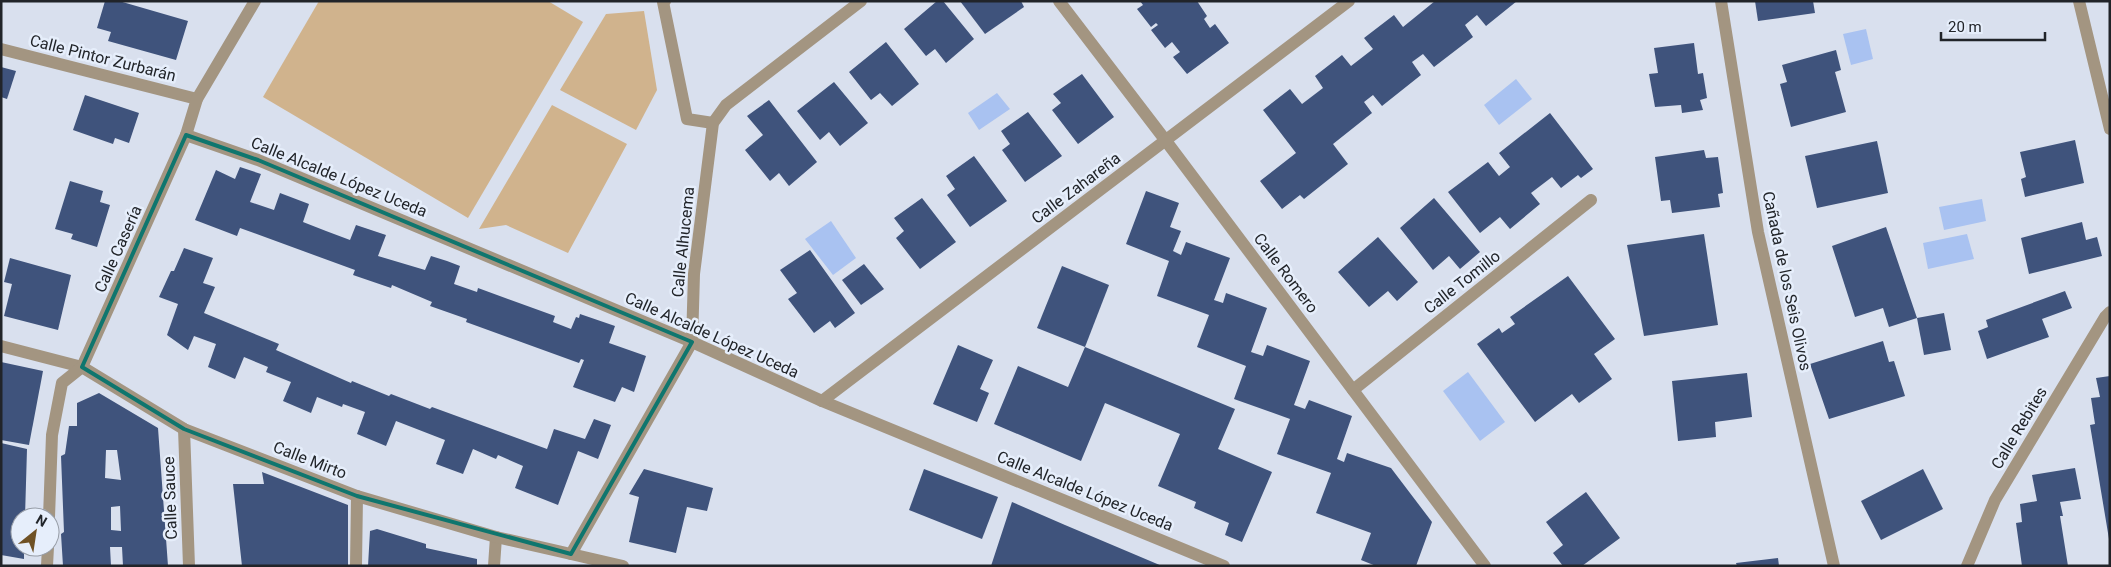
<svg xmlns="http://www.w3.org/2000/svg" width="2111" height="567" font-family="Roboto,sans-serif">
<rect width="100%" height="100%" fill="#d9e0ee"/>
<g fill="#d0b38d">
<path d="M319,1H548L583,22L468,218L263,97Z"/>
<path d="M644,11L657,90L636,130L560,90L606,14Z"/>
<path d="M552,105L627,144L568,253L506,225L479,229Z"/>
</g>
<g fill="#a9c2f1">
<path d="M1866,29L1873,59L1851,65L1843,34Z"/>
<path d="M1516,79L1532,99L1499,125L1484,105Z"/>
<path d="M997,93L1010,109L979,130L968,113Z"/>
<path d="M1982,199L1986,221L1944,230L1939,207Z"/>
<path d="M831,221L856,258L833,275L805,239Z"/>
<path d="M1967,234L1974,259L1928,269L1923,243Z"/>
<path d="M1468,372L1505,422L1480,441L1443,391Z"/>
</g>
<g fill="#3f537c" fill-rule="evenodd">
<path d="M105,1H119L188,21L176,60L108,41L111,32L97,28Z"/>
<path d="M937,1H943L974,39L946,63L935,49L926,56L904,29Z"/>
<path d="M960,1H1021L1024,7L985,34Z"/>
<path d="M1140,1H1197L1207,16L1204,19L1210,28L1215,24L1229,43L1187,74L1173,57L1180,52L1172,42L1165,48L1151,30L1158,25L1156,23L1151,27L1137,9L1143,5Z"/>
<path d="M1435,1H1517L1486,26L1477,15L1465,25L1473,37L1434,67L1423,54L1412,62L1421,75L1382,106L1373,95L1364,102L1372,113L1333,144L1348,164L1304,199L1300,195L1282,209L1260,181L1296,153L1263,110L1290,89L1302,104L1323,88L1315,76L1342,55L1351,66L1373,49L1364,38L1394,15L1403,27Z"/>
<path d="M1755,1H1813L1815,13L1758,21Z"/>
<path d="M886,42L919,84L892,106L880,93L871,100L849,72Z"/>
<path d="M1694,43L1698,74L1703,73L1707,98L1700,100L1703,110L1682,113L1681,105L1655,107L1649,74L1658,73L1654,48Z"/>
<path d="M1836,50L1841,70L1835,72L1846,112L1791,127L1780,84L1787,82L1782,65Z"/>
<path d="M1,67L16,71L7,99L1,97Z"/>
<path d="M1082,74L1114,117L1078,144L1052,110L1061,103L1053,94Z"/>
<path d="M834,82L868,123L840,146L829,132L820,140L797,111Z"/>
<path d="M85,95L139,113L129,143L115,138L113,144L73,130Z"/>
<path d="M769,100L817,162L789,186L779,173L770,181L745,150L763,135L747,116Z"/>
<path d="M1028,112L1062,156L1025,182L1002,150L1010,144L1001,131Z"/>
<path d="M1550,113L1593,169L1581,178L1578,175L1561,188L1552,177L1531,193L1540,204L1510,229L1500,217L1480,233L1448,192L1488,162L1499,176L1510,167L1499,153Z"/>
<path d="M2075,140L2084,183L2025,197L2021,179L2026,177L2020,152Z"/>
<path d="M1877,141L1888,193L1817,208L1805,156Z"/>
<path d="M1704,150L1706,158L1718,157L1723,193L1718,194L1720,207L1672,213L1670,200L1661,201L1655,157Z"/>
<path d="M974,156L1007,201L970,227L947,195L955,189L946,176Z"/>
<path d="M240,167L261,174L250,202L274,210L280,193L309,204L303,222L326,231L350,240L356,225L386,235L378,256L425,270L431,256L447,261L460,266L454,284L477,292L478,288L555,316L553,322L571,329L576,317L579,318L580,314L615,326L609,343L646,356L634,392L622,387L615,402L573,387L584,360L581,359L579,363L466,322L467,319L430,306L432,302L392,285L391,288L353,275L355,270L240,228L237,236L195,220L216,170L235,179Z"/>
<path d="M70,181L103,191L100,202L110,205L97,247L71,239L73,234L55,229Z"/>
<path d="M1146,191L1179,203L1170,227L1181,231L1173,251L1181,255L1186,242L1230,258L1214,300L1223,303L1226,293L1267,308L1251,352L1263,356L1267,345L1310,361L1294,405L1305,409L1309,400L1352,416L1337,459L1344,462L1347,453L1391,468L1432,522L1416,566H1376L1361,560L1371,533L1316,513L1331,473L1277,454L1290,419L1234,399L1246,366L1197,347L1209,315L1157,296L1169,261L1126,244Z"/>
<path d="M922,198L956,242L920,269L896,238L904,231L894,218Z"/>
<path d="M1434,198L1480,252L1460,269L1449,256L1433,270L1400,228Z"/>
<path d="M2082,222L2086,240L2097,237L2102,256L2029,274L2021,238Z"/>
<path d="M1886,227L1917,318L1889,327L1883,308L1855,317L1832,246Z"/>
<path d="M1704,234L1718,325L1644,336L1627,245Z"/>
<path d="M1378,237L1418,282L1397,301L1388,291L1369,307L1338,272Z"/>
<path d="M184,248L213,258L203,283L215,287L204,313L279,344L276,350L351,383L352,381L389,396L391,394L430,409L432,407L547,449L554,429L585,439L594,419L611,425L598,459L578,451L558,505L515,488L523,466L498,455L496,459L473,449L463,474L436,464L445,440L396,421L386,446L357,434L365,412L343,404L342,407L317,397L311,413L283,401L291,382L266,372L268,367L244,357L235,379L208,367L216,344L194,336L188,350L167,335L178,304L159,297L171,271H174Z"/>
<path d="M810,250L855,313L835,328L830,321L814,333L788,299L797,293L780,270Z"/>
<path d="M10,258L71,275L58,330L4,316L12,284L4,282Z"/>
<path d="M864,264L884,289L861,305L842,280Z"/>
<path d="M1062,266L1109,285L1085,347L1037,328Z"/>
<path d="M1568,276L1615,339L1594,354L1612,379L1579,403L1572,394L1535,422L1477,344L1499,328L1502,333L1515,324L1510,317Z"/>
<path d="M2065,291L2072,308L2042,319L2049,337L1987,359L1978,331L1988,327L1986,320Z"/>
<path d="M1944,313L1951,350L1924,355L1917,318Z"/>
<path d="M1883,341L1889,362L1894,361L1905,396L1829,419L1810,364Z"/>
<path d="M958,345L993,360L980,389L989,393L977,422L933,404Z"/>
<path d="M1085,347L1235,409L1218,449L1272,472L1242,542L1225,535L1229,523L1194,508L1196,502L1158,486L1180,434L1105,403L1081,461L994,424L1018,366L1068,387Z"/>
<path d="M1,362L43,371L29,445L1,440Z"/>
<path d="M1747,373L1752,417L1715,422L1716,437L1678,441L1672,381Z"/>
<path d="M2110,376V539H2109L2090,425L2095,424L2091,398L2100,397L2096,378Z"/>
<path d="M99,393L158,428L168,566H123L122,547H110L111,566H63L61,534L64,532L61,456L65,454L69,426H77V403ZM106,450H117L121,480L105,478ZM120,506L121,531L111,530V507Z"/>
<path d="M1,443L27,449L25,517H20V547H24V559L1,555Z"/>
<path d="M2075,468L2081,499L2060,502L2063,516H2060L2068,566H2022L2016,523L2022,522L2020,504L2037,501L2032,475Z"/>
<path d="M644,469L713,488L707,511L687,507L676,553L629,542L639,497L629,494Z"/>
<path d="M924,469L998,497L982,539L909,510Z"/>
<path d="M1923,469L1943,509L1881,540L1861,501Z"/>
<path d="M262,472L348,505V566H242L233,484H264Z"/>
<path d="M1586,492L1620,538L1582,566H1563L1553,553L1563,545L1546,522Z"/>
<path d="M1012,502L1065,525L1162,566H991Z"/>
<path d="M377,529L426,544V548L477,559V566H368L370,531Z"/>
<path d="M1778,558L1779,566H1737L1736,563Z"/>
</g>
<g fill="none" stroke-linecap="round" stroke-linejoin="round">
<g stroke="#a39581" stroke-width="12">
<path d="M665,1L663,2L687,119L713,123"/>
<path d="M571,554L623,566"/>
</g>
<g stroke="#a39581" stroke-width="12">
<path d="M1721,1L1758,232L1834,566"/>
<path d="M1,49L197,99"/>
<path d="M1353,390L1591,200"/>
<path d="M184,429L189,566"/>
<path d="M356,566L357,496"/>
<path d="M494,566L496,537"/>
</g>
<g stroke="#a39581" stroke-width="12">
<path d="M1059,1L1166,141L1485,566"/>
<path d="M2079,1L2110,129"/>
<path d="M186,135L258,160L692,342L822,401L1224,566"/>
<path d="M1,346L82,367L184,429L357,496L496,537L571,554L692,342L694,274L713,123L726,105L861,1"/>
<path d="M822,401L1349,1"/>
<path d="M49,517L52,435L62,383L82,367L186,135L197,99L255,1"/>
<path d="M47,566L48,547"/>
<path d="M1967,566L1995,500L2105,317L2110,312"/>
</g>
</g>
<path fill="none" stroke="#0f766e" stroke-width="4" stroke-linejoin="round" d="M186,135L258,160L692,342L571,554L357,496L184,429L82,367Z"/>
<g text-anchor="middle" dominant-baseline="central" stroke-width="5" stroke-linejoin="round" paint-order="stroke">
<g font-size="16" fill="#212429" stroke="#e6eefb">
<text transform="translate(103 58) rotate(14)">Calle Pintor Zurbarán</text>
<text transform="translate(339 177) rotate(22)">Calle Alcalde López Uceda</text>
<text transform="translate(1076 188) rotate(-37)">Calle Zahareña</text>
<text transform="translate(683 242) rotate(-84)">Calle Alhucema</text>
<text transform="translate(118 249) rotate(-66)">Calle Casería</text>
<text transform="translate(1286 273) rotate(53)">Calle Romero</text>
<text transform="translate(1787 281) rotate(78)">Cañada de los Seis Olivos</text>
<text transform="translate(1462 282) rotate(-38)">Calle Tomillo</text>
<text transform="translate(712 335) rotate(24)">Calle Alcalde López Uceda</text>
<text transform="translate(2019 428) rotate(-59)">Calle Rebites</text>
<text transform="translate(310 460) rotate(21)">Calle Mirto</text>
<text transform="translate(1085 491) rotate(22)">Calle Alcalde López Uceda</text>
<text transform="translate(170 498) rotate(-92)">Calle Sauce</text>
</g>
</g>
<rect width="2111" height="567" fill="none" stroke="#212429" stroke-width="5"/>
<g transform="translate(35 532) rotate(30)"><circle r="24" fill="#e6eefb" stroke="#979da7"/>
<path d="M0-4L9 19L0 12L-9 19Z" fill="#6f5125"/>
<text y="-8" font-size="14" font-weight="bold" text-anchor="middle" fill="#212429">N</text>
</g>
<path d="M1941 32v8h104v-8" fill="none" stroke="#212429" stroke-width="2.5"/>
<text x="1948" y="32" font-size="15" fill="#212429" stroke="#e6eefb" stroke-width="4" paint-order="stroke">20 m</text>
</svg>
